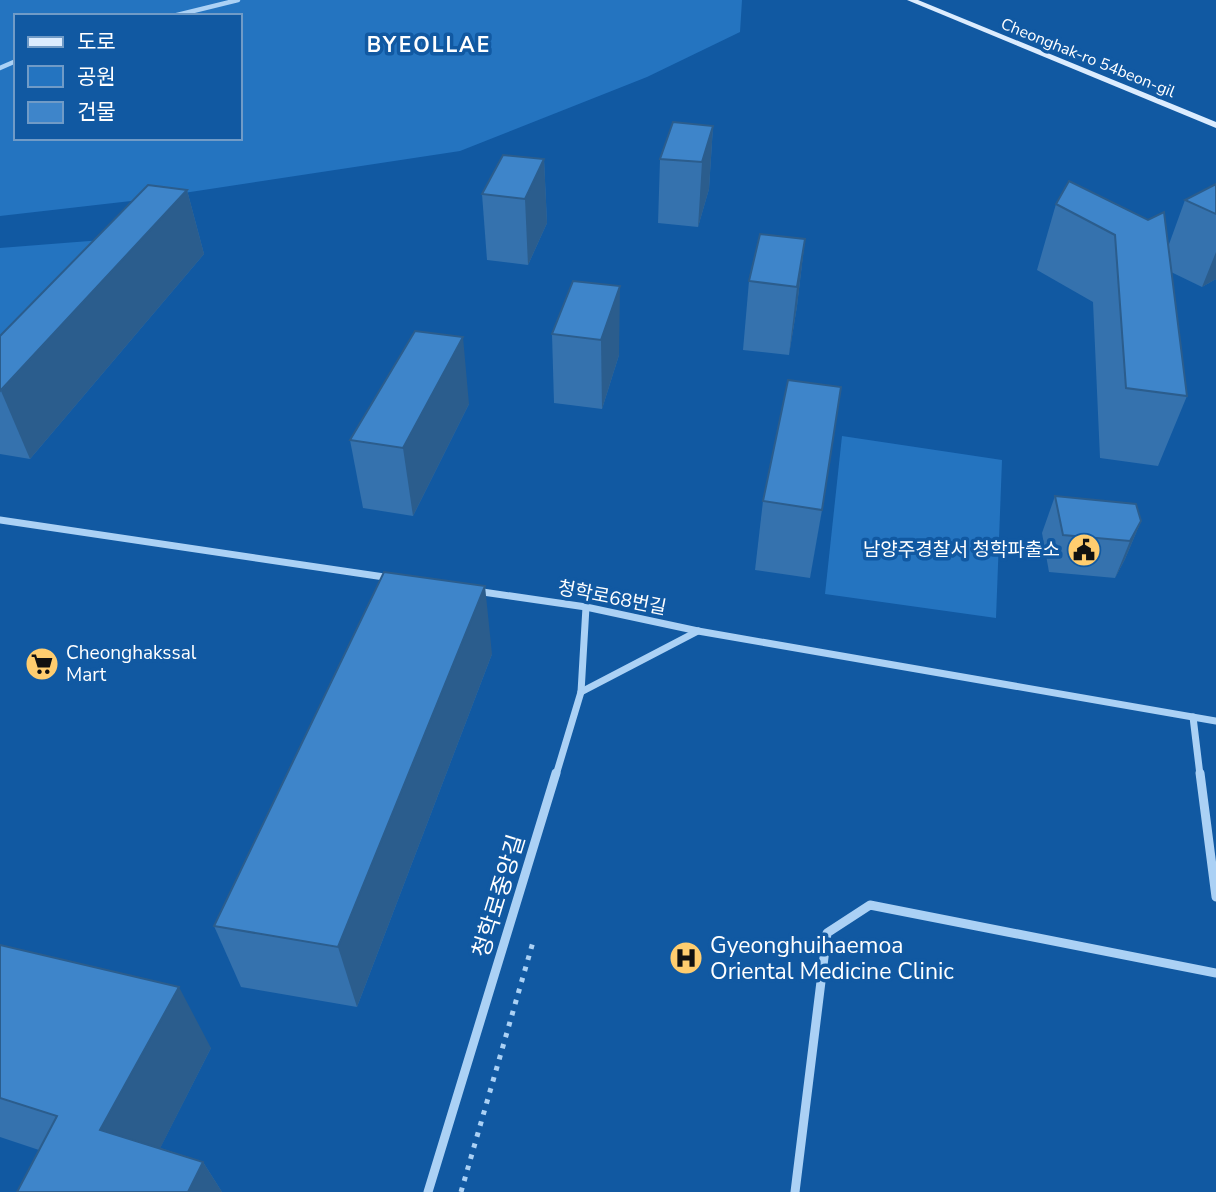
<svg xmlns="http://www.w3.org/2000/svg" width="1216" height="1192" font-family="'Nunito Sans','Noto Sans KR',sans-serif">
<rect width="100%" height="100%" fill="#1159a2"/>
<g fill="#2474c0" fill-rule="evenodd">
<path d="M0,0H742L740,32L647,77L460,151L131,201L0,216ZM16,16H240V138H16Z"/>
<path d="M115,239L0,356V248Z"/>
<path d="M842,436L1002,460L996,618L825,594Z"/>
</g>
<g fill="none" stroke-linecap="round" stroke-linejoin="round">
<path stroke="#abd1f5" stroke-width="5" stroke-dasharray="4.5 7" stroke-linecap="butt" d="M461,1192L533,942"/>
<g stroke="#abd1f5" stroke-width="4.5">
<path d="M173,16L238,0"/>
<path d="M0,68L16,61"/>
</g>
<g stroke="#abd1f5" stroke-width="7">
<path d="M0,520L391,578"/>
<path d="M476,591L586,607L698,631L1216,721"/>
<path d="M581,692L698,631"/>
<path d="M1193,717L1200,775"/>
<path d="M556,775L581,692L586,607"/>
</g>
<g stroke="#abd1f5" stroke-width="9">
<path d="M1200,773L1216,897"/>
<path d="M428,1192L556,773"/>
<path d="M795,1192L827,933L870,905L1216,973"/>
</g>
<path fill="#dcecfe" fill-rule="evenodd" d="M907,0H918L1216,122V128Z"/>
</g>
<g fill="#3572ae">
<path d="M713,126L709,189L698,227L658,223L660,159Z"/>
<path d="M544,159L547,223L528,265L487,260L482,194Z"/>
<path d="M1216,184V279L1202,287L1171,272L1187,396L1158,466L1100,458L1093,302L1037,270L1056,204L1148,220L1168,247L1185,200Z"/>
<path d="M187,190L204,254L30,459L0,454V336Z"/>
<path d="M805,239L797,306L789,355L743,350L749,281Z"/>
<path d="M573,281L619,355L602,409L554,403L552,334Z"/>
<path d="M469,404L413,516L363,508L350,440Z"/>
<path d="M1055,496L1141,521L1125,559L1115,578L1049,572L1042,533Z"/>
<path d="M763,501L822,510L810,578L755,570Z"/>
<path d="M492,654L357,1007L241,987L214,926Z"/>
<path d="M0,945L211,1048L160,1148L203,1162L222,1192H17L39,1150L0,1137Z"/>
</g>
<g fill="#2b5d8d">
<path d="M713,126L709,189L698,227L702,162Z"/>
<path d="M544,159L547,223L528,265L525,199Z"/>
<path d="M187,190L204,254L30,459L1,391Z"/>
<path d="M805,239L797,306L789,355L797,287Z"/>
<path d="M1216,252V279L1202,287Z"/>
<path d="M620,286L619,355L602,409L601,340Z"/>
<path d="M463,337L469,404L413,516L403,448Z"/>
<path d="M1141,521L1125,559L1115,578L1130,541Z"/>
<path d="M485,586L492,654L357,1007L338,947Z"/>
<path d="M179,987L211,1048L142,1184L100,1130Z"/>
<path d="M203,1162L222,1192H188Z"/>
</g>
<g fill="#3e85ca" stroke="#2b5d8d" stroke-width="2">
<path d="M673,122L713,126L702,162L660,159Z"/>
<path d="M503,155L544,159L525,199L482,194Z"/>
<path d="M1069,181L1148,220L1164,212L1187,396L1126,388L1115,235L1056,204Z"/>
<path d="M1216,184V214L1185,200Z"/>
<path d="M148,185L187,190L0,391V336Z"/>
<path d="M760,234L805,239L797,287L749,281Z"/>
<path d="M573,281L620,286L601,340L552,334Z"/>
<path d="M415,331L463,337L403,448L350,440Z"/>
<path d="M788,380L841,387L822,510L763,501Z"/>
<path d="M1055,496L1136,504L1141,521L1130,541L1063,535Z"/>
<path d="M384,572L485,586L338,947L214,926Z"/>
<path d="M0,945L179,987L100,1130L203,1162L188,1192H17L57,1116L0,1098Z"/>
</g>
<defs>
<symbol id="civic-disc" viewBox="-11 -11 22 22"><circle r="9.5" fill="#ffcd6f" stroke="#1159a2"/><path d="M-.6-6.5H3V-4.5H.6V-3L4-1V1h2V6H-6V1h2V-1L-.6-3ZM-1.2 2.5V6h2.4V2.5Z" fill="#111"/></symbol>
<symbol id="supermarket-disc" viewBox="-11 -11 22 22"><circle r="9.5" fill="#ffcd6f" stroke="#1159a2"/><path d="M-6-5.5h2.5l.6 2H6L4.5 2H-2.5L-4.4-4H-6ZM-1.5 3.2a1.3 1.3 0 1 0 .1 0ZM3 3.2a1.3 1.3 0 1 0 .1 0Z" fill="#111"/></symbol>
<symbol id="hospital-disc" viewBox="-11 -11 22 22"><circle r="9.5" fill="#ffcd6f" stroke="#1159a2"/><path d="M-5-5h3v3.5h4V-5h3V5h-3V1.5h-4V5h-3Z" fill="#111"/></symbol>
</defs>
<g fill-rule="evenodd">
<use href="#civic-disc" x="1065" y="531" width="38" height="38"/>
<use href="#supermarket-disc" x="23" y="645" width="38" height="38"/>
<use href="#hospital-disc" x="667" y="939" width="38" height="38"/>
</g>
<g text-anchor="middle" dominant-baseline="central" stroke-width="7" stroke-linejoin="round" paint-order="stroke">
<g font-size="16" fill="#fff" stroke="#1159a2">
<text transform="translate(1088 58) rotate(22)">Cheonghak-ro 54beon-gil</text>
</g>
<g font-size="19" fill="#fff" stroke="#1159a2" text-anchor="end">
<text x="1060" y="550">남양주경찰서 청학파출소</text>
<text x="66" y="653" text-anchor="start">Cheonghakssal<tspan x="66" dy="22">Mart</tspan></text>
</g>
<g font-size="19" fill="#fff" stroke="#1159a2">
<text transform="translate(612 598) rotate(11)">청학로68번길</text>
</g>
<g font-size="21" font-weight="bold" letter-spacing="2" fill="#fff" stroke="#1159a2">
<text x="429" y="45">BYEOLLAE</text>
</g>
<g font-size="23" fill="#fff" stroke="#1159a2">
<text transform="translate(499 896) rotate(-73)">청학로중앙길</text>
</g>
<g font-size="23" fill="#fff" stroke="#1159a2" text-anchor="start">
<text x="710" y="945">Gyeonghuihaemoa<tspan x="710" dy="26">Oriental Medicine Clinic</tspan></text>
</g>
</g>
<rect x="14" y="14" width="228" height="126" fill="#1159a2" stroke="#709bc7" stroke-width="2"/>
<rect x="28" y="37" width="35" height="10" fill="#dcecfe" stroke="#709bc7" stroke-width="2"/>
<text x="77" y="49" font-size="21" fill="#ffffff">도로</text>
<rect x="28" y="66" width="35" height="21" fill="#2474c0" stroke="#709bc7" stroke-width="2"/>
<text x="77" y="84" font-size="21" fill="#ffffff">공원</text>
<rect x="28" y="102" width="35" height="21" fill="#3e85ca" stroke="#709bc7" stroke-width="2"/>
<text x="77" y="119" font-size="21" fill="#ffffff">건물</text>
</svg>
